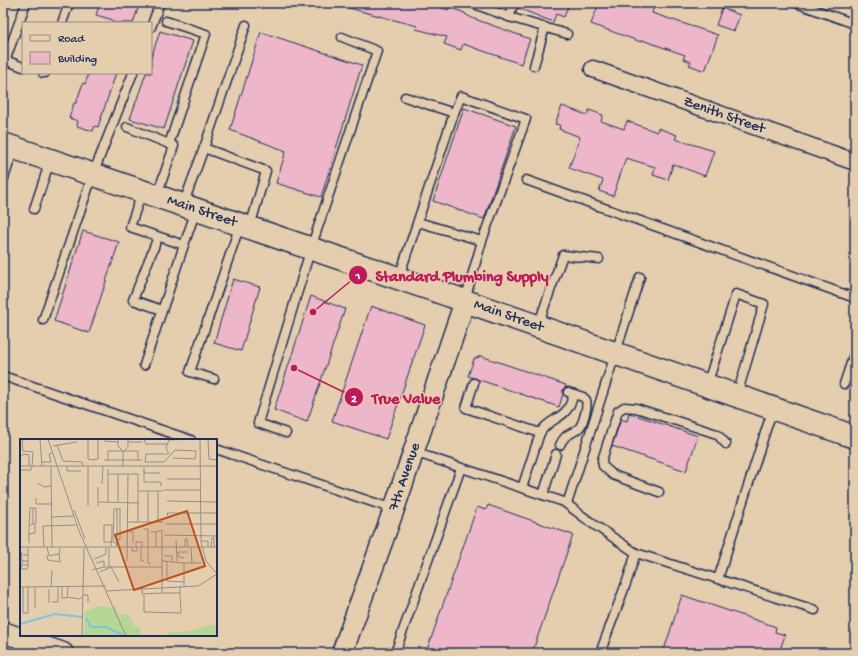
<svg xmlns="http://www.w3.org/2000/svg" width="858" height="656" font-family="'Gochi Hand',sans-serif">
<rect width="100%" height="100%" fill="#e4cead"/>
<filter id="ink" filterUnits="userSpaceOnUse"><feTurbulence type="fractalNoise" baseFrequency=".025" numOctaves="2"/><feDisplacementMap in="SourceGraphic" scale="8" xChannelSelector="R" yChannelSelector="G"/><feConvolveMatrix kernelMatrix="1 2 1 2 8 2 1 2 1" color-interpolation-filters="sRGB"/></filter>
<g filter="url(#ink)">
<g fill="#eeb6c9" stroke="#1b2f5e">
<path d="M100,3H140L133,23H112L113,20L96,15Z"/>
<path d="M345,3H405L416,6L418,3H428L448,10L449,7L465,13V14L472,18L530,39L521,64L463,44L461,50L444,44L447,37L416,29L417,26L345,7Z"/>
<path d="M519,3H569L564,17L556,14L553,22L518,8Z"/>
<path d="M599,3H643L654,7L652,13L718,35L705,71L689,65L691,62L683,59L685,55L642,40L641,42L591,24Z"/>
<path d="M722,8L740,15L734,31L716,25Z"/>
<path d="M160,31L193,41L164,129L130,119L146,73H151V58Z"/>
<path d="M261,32L362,65L321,197L276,183L286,151L230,130Z"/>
<path d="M89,73H116L98,127L95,126L93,131L77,126L78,121L69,118L74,103H76L83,83L85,84Z"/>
<path d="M562,106L587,115L589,110L603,115L601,121L624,129L627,121L657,132L658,128L677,135L675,139L714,151L705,176L673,164L668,180L653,175L655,167L626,158L613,196L599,191L603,180L569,168L580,137L559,129L560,125L555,124Z"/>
<path d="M464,108L516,126L484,219L433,201Z"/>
<path d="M83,231L119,242L89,333L54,321Z"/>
<path d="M233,279L260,287L241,351L214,343Z"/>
<path d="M311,296L345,309L307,422L274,410Z"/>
<path d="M371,306L425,325L386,439L332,421Z"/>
<path d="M481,356L566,385L563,390V394L559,407L468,376L474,359Z"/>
<path d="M629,413L698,436L686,471L612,446L621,419L627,421Z"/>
<path d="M488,505L573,535L532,653H426L477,507L486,510Z"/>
<path d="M682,595L776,627L775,632L785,635L779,653H663Z"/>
</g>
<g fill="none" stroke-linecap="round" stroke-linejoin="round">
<defs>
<g id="service">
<path d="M472,3L509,17L567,34"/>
<path d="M796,3L855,24"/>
<path d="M509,17L514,3"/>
<path d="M166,21L206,34L169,144"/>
<path d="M62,23L69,3"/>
<path d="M151,27L160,3"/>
<path d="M5,60L23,67"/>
<path d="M534,66L545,27"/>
<path d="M3,67L26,3"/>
<path d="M43,73H45"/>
<path d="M454,113L461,96L526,119L482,241L465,300"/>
<path d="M127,127L174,146L157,195"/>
<path d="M204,148L246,25"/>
<path d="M526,180L855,298"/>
<path d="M3,181L14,148"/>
<path d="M142,192L130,227L184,245L196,210"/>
<path d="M183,205L204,148L266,171L250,227"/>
<path d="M34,209L50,161"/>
<path d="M418,222L482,241"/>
<path d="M158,237L133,300L162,310"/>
<path d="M399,277L454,113L405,97"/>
<path d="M43,320L93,174L133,73"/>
<path d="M538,325L563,255L599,259"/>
<path d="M144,365L184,245"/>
<path d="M3,376L191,440"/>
<path d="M214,379L190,372L240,225"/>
<path d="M474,383L466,408L540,433L522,488"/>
<path d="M844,384L855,351"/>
<path d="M707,385L736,294L764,304L737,395"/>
<path d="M286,433L258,423L311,248L377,51L342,37"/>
<path d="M540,433C546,422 557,420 565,412C570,407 572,400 574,394"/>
<path d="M560,445C566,432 570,436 579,428C583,424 588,406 586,400L583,397L568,392"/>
<path d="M216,449L393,509"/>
<path d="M414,452L564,502L593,524L636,553L627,581L600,653"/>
<path d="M659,492L613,475L603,466L602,460L618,411L624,407L636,408L717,434L726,444"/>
<path d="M543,495L556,454"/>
<path d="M567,504L640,277"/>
<path d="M636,553L815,610"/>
<path d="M718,579L773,408"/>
<path d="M395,653L461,468"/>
</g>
<g id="minor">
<path id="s1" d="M593,69L855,162"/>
</g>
<g id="tertiary">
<path d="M3,632L63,653"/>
<path id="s2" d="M342,653L394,509L465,301"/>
</g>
<g id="secondary">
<path id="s3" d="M3,144L442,293L855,437"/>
</g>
</defs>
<use href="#service" stroke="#1b2f5e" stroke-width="11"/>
<use href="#minor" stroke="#1b2f5e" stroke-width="19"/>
<use href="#tertiary" stroke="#1b2f5e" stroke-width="23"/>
<use href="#secondary" stroke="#1b2f5e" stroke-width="25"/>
<use href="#service" stroke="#e4cead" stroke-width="8"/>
<use href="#minor" stroke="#e4cead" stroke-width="16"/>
<use href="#tertiary" stroke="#e4cead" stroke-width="20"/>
<use href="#secondary" stroke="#e4cead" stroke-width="22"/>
</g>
</g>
<g text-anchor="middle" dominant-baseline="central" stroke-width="3" stroke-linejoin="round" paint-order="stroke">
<g font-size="15" fill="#1b2f5e" stroke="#e4cead">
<text stroke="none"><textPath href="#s1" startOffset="139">Zenith Street</textPath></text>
<text stroke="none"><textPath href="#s3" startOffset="210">Main Street</textPath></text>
<text stroke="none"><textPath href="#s3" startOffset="534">Main Street</textPath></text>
<text stroke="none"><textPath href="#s2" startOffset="187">7th Avenue</textPath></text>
</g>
</g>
<g transform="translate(20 439)">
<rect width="197" height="197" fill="#e4cead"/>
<path d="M81,167L93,169L95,167L99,176H109L114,187L119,188L121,197H64L65,172ZM190,186H197V197H143L151,193L171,192Z" fill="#b4d893"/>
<path fill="none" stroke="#7dc4dd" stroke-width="2" d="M66,179L71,188H86L105,197M0,185L35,175L62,178"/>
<path fill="none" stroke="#948e8d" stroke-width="1" d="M5,0L2,2L3,12L13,13L12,27M20,0L22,27M28,0L59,92L106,197M68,0V20L73,21L78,20V0M98,0V7L103,12M124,0L126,5H147M180,0L181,103L186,122L197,135M188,0L189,20L197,21M84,2L98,3M109,3H122M37,6L43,22L62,23L63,27M33,7L57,3M104,12L108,8V0M148,15H126L125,23H144L155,11L176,12L175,20L153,19M149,15L146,9L149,1L176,0M0,19L3,15L9,16V27M84,21H122M88,21V12H118V21M22,23H31L29,15L32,14M0,27H197M31,27L32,108M47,27V32H61M103,28V12M124,28V43H141V47M88,30V64M0,31H11L12,27M124,34H140M88,35H118V83M147,40H180M18,44L24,48L31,47M82,45L83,27M144,51H180M118,52H143M128,52V83M16,59V65H31M147,62L197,63M78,63L118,64M98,64V35M68,67V27M78,67V48M54,71L65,100M148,77L147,74H197M31,78L54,77M108,83H143M138,83V52M13,85V69M146,85H197M124,90H128V124L131,125M109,93H113V104M131,93H136V108M136,93L142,91V154H160V147M9,95L15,94V85M144,96L197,97M97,101H100V70H97M156,101L157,122M181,102H188V108M9,104V90L10,69H16V84L10,86M91,107L92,96V86H84V103H91M0,108H197M24,108L23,87L56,86M27,108L29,117L39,115L40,109M96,108L97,103V70H94L93,103L96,104M112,108V112H117V108M116,108V103H122V108M121,108V122H124M165,108V100H167L168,108M171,108L172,124M191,108L192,99H194V108M89,109V128M2,113L1,116H8V108M145,115V117H152V122M1,116L2,122H8V116M27,116L28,121L40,123L39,115M164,119L159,118L158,113H168M74,120L86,115V109M2,122V126H8V122M107,122L108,35M142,122L164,124V147M147,122V142L164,143M76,124L84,122V128M164,124H181M2,126L1,130H7L8,126M72,131L84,128H142M80,133L91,128L99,143M0,148L86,147M3,148V174H8V148M15,148V169M31,148L32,131M42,148V159H47L48,148M122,149V155L142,154M86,152L178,147L197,135M124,155V173L161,174L160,154M47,158L60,160L64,156H68V163M32,163H38V148M29,164V150M62,197L64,109"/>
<path fill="#bf511c" fill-opacity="0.15" stroke="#bf511c" stroke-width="2" d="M167,72L185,127L114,151L95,96Z"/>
<rect width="197" height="197" fill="none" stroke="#1b2f5e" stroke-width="2"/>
</g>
<path fill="none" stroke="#c2185b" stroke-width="1.5" d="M313 312L358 275M294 368L354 397"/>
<g fill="#c2185b" stroke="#e4cead" stroke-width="1.5">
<circle cx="313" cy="312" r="4"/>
<circle cx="294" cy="368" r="4"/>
<circle cx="358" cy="275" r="10"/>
<circle cx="354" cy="397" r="10"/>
</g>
<g font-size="12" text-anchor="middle" font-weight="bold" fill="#fff">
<text x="358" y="279">1</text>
<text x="354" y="402">2</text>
</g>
<g font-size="16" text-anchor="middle" font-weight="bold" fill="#c2185b" stroke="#e4cead" stroke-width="3" stroke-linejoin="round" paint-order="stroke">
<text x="462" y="281">Standard Plumbing Supply</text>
<text x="406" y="403">True Value</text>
</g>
<rect width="858" height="656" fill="none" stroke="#e4cead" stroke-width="16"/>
<rect x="8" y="8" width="842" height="640" fill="none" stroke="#1b2f5e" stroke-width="1.5" filter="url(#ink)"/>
<rect x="22" y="22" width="130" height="52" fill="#e4cead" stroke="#948e8d"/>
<rect x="30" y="35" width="20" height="6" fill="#e4cead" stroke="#948e8d"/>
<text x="58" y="42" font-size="12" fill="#1b2f5e">Road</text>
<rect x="30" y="52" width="20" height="12" fill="#eeb6c9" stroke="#948e8d"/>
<text x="58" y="62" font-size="12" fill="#1b2f5e">Building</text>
</svg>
